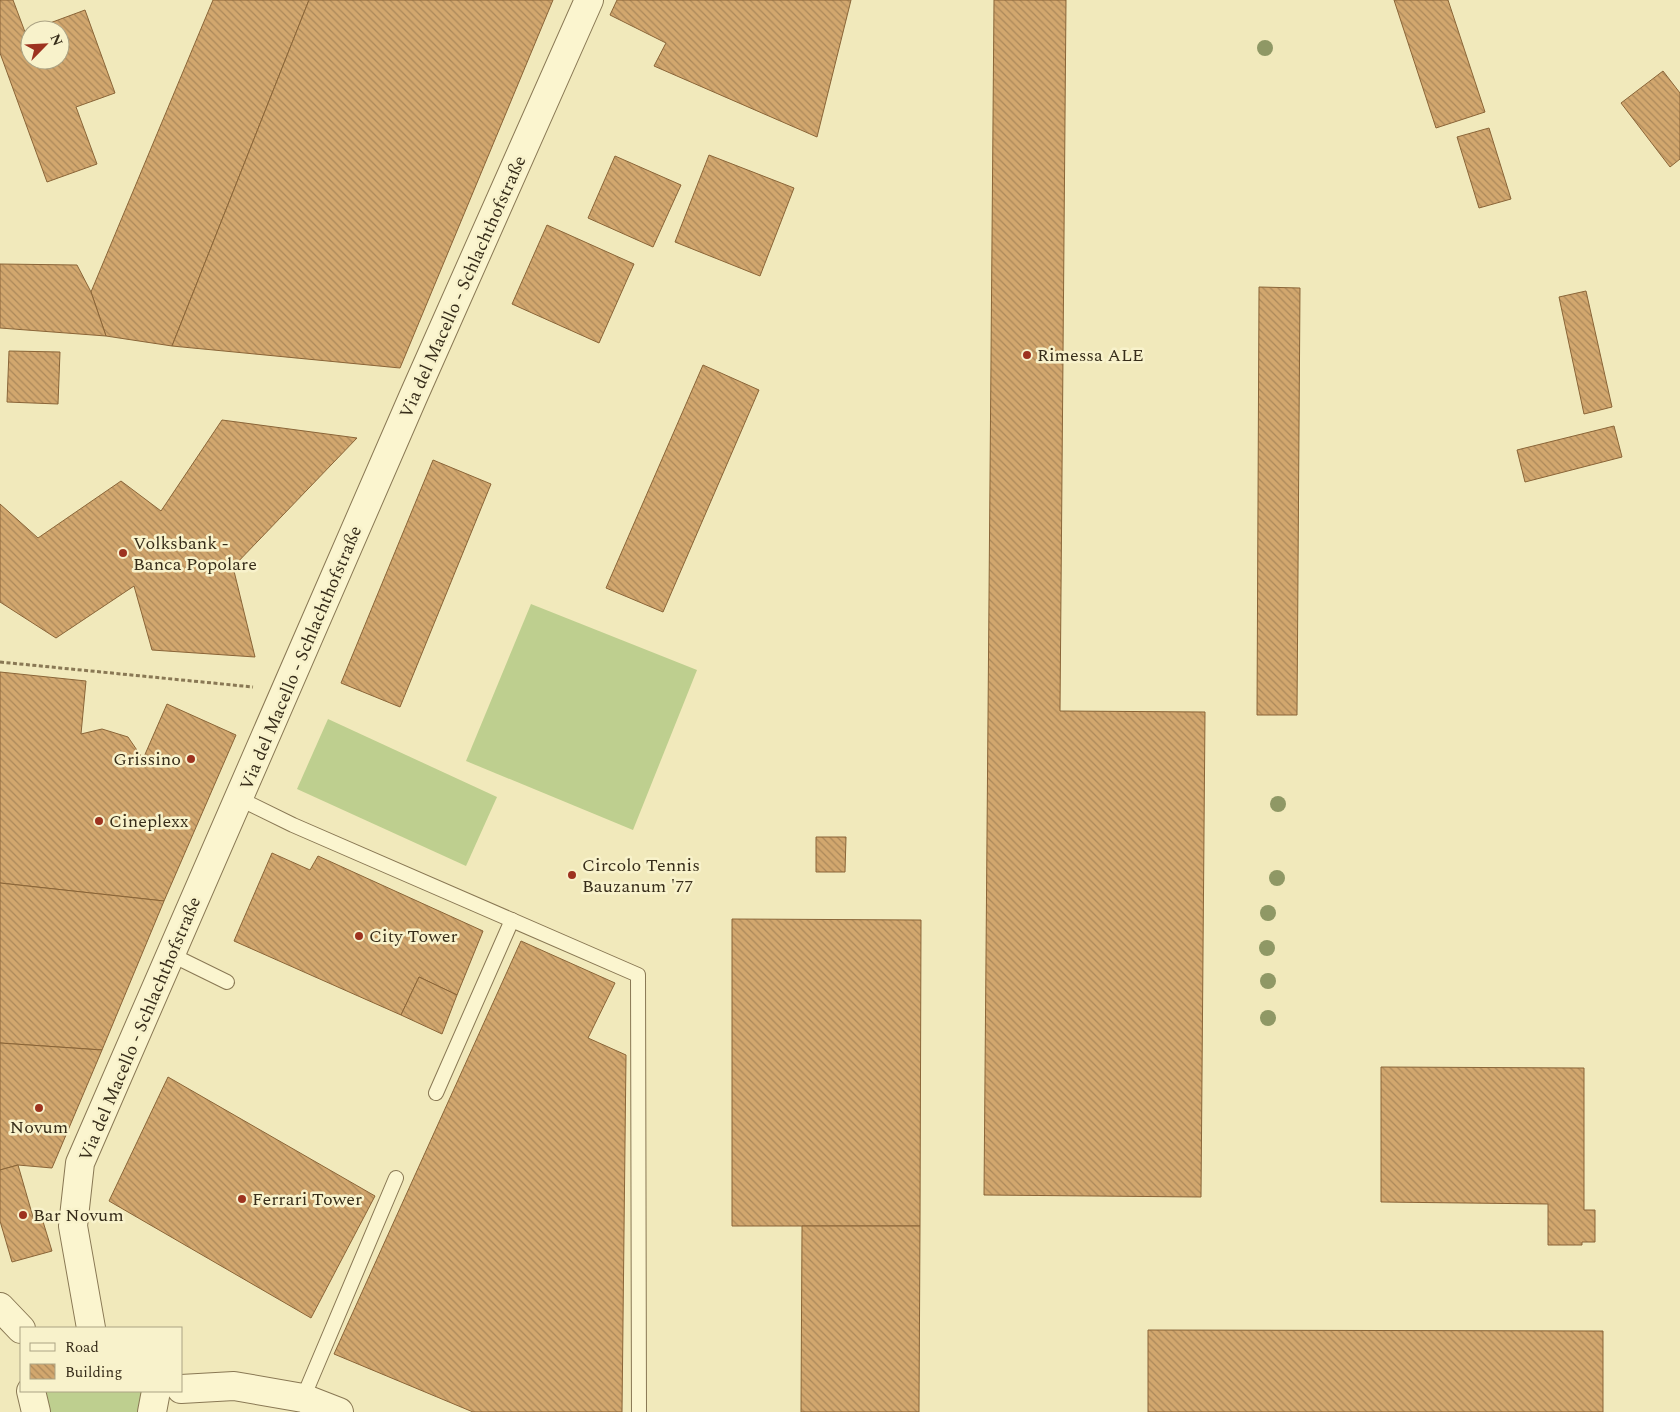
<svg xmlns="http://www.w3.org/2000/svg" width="1680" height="1412" font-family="Spectral,serif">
<defs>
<pattern id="building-back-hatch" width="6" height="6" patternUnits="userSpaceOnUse" patternTransform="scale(1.25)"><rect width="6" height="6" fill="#d2a76e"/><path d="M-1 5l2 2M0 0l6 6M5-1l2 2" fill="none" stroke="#ab885a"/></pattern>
</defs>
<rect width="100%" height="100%" fill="#f1e9bb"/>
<g fill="#becf8f">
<path d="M531,604L697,670L633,830L466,761Z"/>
<path d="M328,719L497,797L466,866L297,789Z"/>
<path d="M43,1391H146L142,1412H47Z"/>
</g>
<g fill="url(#building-back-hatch)" stroke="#8a6538">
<path d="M0,0H13L25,32L30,30V60H60V30H31L85,10L115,93L76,107L97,164L47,182L0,53Z"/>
<path d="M213,0H309L172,346L106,336L91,292Z"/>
<path d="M309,0H553L400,368L172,346Z"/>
<path d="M617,0H851L817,137L654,66L666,43L610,15Z"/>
<path d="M994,0H1066L1060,711L1205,712L1201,1197L984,1195Z"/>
<path d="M1394,0H1448L1485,112L1436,128Z"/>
<path d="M1663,71L1680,93V159L1670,167L1621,103Z"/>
<path d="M1489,128L1511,199L1479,208L1457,137Z"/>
<path d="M709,155L794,188L760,276L675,242Z"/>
<path d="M615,156L681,185L653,247L588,218Z"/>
<path d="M547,225L634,264L599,343L512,304Z"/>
<path d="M0,264L77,265L91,292L106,336L0,328Z"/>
<path d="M1259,287L1300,288L1297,715H1257Z"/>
<path d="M1586,291L1612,407L1584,414L1559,297Z"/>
<path d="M9,351L60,352L58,404L7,402Z"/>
<path d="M703,365L759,390L663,612L606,588Z"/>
<path d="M222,420L357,438L233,567L255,657L152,650L134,586L56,638L0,602V504L38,538L121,481L161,511Z"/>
<path d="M1614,426L1622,457L1525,482L1517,450Z"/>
<path d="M433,460L491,484L400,707L341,683Z"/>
<path d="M0,672L86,681L81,734L102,729L128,737L143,759L167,704L236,735L164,901L0,883Z"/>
<path d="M816,837H846L845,872H816Z"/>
<path d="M272,853L310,870L318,856L483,931L457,995L419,977L401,1015L234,941Z"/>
<path d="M0,883L164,901L102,1050L0,1043Z"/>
<path d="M732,919L921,920L920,1226H732Z"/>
<path d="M521,941L615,983L588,1038L626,1055L622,1412H473L334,1354Z"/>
<path d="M419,977L457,995L442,1034L401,1015Z"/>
<path d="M0,1043L102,1050L52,1168L18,1165L0,1170Z"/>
<path d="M1381,1067L1584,1068V1210H1595V1242H1582V1245H1548V1204L1381,1202Z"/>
<path d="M168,1077L375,1196L311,1318L109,1201Z"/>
<path d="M18,1165L33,1217L41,1215L52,1251L12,1262L0,1221V1170Z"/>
<path d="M802,1226H920L919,1412H801Z"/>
<path d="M1148,1330L1603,1331V1412H1148Z"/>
</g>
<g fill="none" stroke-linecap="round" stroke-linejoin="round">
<defs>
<g id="service">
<path d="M240,799L293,825L638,975L639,1412"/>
<path d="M172,955L227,982"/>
<path d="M436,1093L512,920"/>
<path d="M303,1398L396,1178"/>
</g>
<g id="minor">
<path d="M0,1307L21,1329"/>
<path d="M91,1328L73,1226L80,1163L413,397L589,0"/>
<path d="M181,1389L234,1386L303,1398L339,1412"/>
<path d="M31,1391L36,1412"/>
<path d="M152,1412L156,1391"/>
</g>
</defs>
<use href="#service" stroke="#897854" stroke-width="16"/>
<use href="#minor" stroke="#897854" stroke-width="30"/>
<path stroke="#897854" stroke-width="3" stroke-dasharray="4 2.5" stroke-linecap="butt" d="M0,662L253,687"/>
<use href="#service" stroke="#fbf5cf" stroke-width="14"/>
<use href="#minor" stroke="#fbf5cf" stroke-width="28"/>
</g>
<g fill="#8f9865">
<circle cx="1265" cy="48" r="8"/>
<circle cx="1278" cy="804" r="8"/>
<circle cx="1277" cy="878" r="8"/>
<circle cx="1268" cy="913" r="8"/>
<circle cx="1267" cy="948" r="8"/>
<circle cx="1268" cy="981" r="8"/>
<circle cx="1268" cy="1018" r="8"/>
</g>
<g fill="#9d321f" stroke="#f8f2cb" stroke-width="2">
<circle cx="1027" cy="355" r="5"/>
<circle cx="123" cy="553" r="5"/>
<circle cx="191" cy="759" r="5"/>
<circle cx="99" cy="821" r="5"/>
<circle cx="572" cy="875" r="5"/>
<circle cx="359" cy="936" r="5"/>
<circle cx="39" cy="1108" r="5"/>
<circle cx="242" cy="1199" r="5"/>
<circle cx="23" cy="1215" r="5"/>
</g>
<g text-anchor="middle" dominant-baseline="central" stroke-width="5" stroke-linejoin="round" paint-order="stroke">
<g font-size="18" fill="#372d1a" stroke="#f8f2cb">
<text transform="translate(463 287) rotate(-66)">Via del Macello - Schlachthofstraße</text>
<text transform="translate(301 658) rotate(-67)">Via del Macello - Schlachthofstraße</text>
<text transform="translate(140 1029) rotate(-67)">Via del Macello - Schlachthofstraße</text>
</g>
<g font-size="18" fill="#372d1a" stroke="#f8f2cb" text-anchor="start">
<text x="1037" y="355">Rimessa ALE</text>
<text x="133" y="543">Volksbank -<tspan x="133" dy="21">Banca Popolare</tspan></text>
<text x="181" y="759" text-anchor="end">Grissino</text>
<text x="109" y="821">Cineplexx</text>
<text x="582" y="865">Circolo Tennis<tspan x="582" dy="21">Bauzanum '77</tspan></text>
<text x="369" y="936">City Tower</text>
<text x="39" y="1127" text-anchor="middle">Novum</text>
<text x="252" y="1199">Ferrari Tower</text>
<text x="33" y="1215">Bar Novum</text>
</g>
</g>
<rect x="20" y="1327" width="162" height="65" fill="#f8f2cb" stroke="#aba384"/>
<rect x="30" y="1343" width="25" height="8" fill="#fbf5cf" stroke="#aba384"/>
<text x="65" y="1352" font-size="15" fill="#372d1a">Road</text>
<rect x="30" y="1364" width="25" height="15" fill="url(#building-back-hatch)" stroke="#aba384"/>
<text x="65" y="1377" font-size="15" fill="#372d1a">Building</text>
<g transform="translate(45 45) rotate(66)"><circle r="24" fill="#f8f2cb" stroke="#aba384"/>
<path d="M0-4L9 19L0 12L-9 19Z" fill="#9d321f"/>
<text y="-8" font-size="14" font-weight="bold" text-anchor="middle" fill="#372d1a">N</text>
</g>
</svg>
